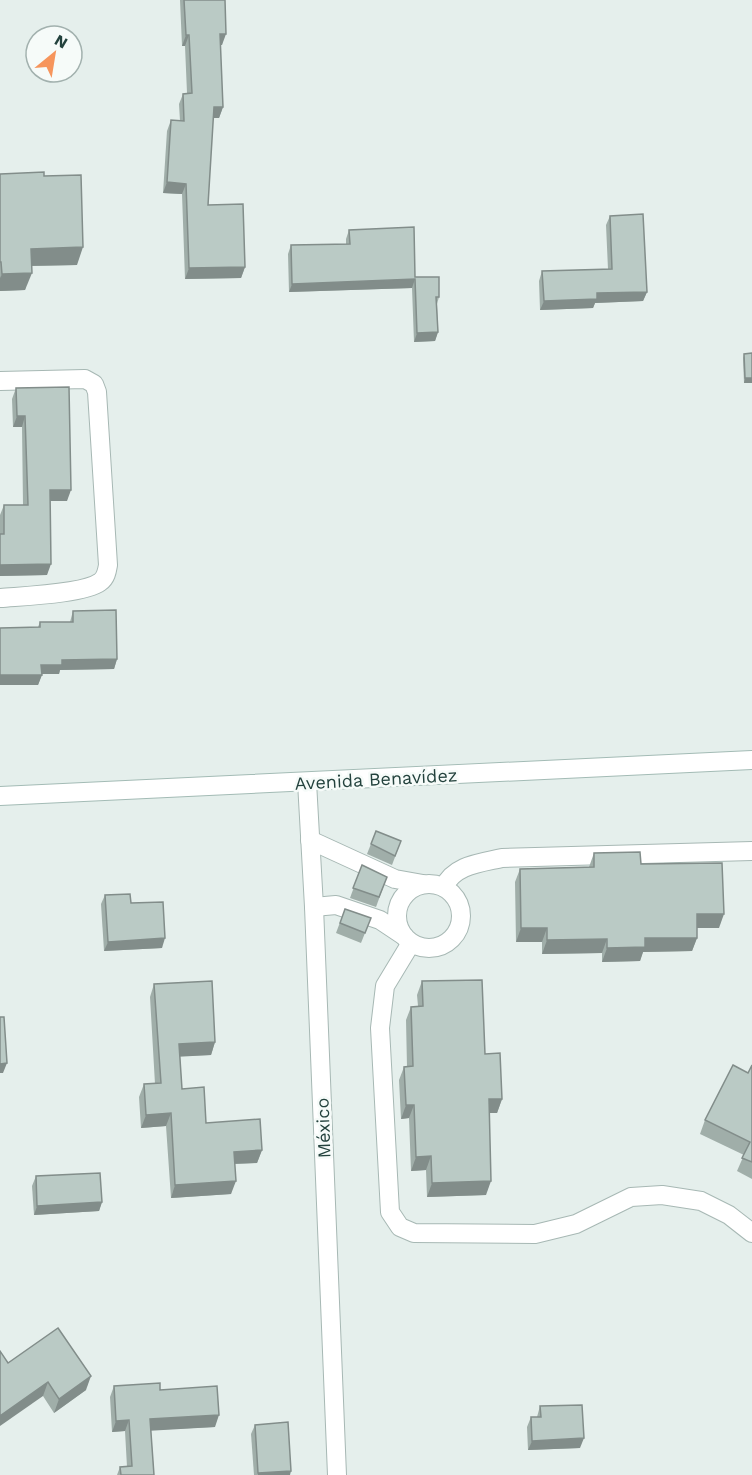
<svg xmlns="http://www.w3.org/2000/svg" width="752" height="1475" font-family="'Work Sans',sans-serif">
<rect width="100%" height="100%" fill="#e5efec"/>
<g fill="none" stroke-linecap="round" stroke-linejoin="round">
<defs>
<g id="street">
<path d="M0,381L85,379L94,384L97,392L108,565C107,571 106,578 100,582C84,594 22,596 0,598"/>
<path d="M307,782L314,907L337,1475"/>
<path d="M310,840L395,879L423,884"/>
<circle cx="429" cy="916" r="32"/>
<path d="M444,887C454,865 480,863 502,858L752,851"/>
<path d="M314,907L336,905L380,920L404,936"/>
<path d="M411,943L385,986L380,1028L390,1212L400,1227L414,1233L535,1234L576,1224L631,1197L662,1195L701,1201L729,1215L752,1233"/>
</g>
<path id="secondary" d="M0,796L752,760"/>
</defs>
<use href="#street" stroke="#a7b8b4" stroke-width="20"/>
<use href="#secondary" stroke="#a3bbb5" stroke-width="20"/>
<use href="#street" stroke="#fff" stroke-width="18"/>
<use href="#secondary" stroke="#fff" stroke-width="18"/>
</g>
<g fill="#a0aea9">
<path d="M180,0H225L222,45H220L223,107L219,118H213L208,205L245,267L241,278L185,279L182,194L163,193L167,131L171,120L180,121L179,104L183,94L187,93L185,46H182Z"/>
<path d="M0,174L44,176L77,265L31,266L25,290L0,291Z"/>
<path d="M610,216L647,292L643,301L595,303L593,308L540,310L539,281L542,271L608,269L606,225Z"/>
<path d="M349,230L415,277L439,297L437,304L438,332L435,341L414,342L412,288L289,292L288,254L291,245L346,244V239Z"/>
<path d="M744,354L752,383H744L743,358Z"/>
<path d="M16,388L67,501H50L47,575L0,576V515L4,505H23L22,427H13L12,399Z"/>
<path d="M73,611L117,659L114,669L60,670L59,674H42L38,685H0V628L38,627L40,622H70Z"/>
<path d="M376,831L401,841L392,865L367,854Z"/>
<path d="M594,853L641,864L719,928H697V938L692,951L643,952L640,961L602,962V953L542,954V942H516L515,882L520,869L589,867Z"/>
<path d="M362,865L387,877L376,907L350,898Z"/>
<path d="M105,895L162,948L104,951L101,904Z"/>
<path d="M345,909L371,918L361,943L336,933Z"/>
<path d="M422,981L485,1054L502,1099L497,1113H489L486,1195L427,1197L426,1170L411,1171L409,1118L401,1119L399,1080L404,1067H407L406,1020L411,1007L418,1006L417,995Z"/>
<path d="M154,984L215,1042L211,1055L180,1056L182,1089L206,1123L262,1150L257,1163L235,1164L231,1194L171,1198L166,1126L141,1128L139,1097L144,1084H155L150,997Z"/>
<path d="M752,1065V1179L737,1171L744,1155L700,1134L705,1120L748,1073Z"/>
<path d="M36,1176L102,1202L99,1211L34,1215L32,1186Z"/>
<path d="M8,1363L86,1390L54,1413L43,1396Z"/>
<path d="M114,1386L160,1390L215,1427L151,1430L154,1475H117L120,1467H127L125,1431L112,1432L110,1397Z"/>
<path d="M540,1406L580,1448L528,1450L527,1427L531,1417H537Z"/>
<path d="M255,1425L290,1475H254L251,1434Z"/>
</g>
<g fill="#828d8a">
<path d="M220,34H226L222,45H216Z"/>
<path d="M186,35H189L185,46H182Z"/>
<path d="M214,107H223L219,118H210Z"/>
<path d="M167,182L186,184L182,194L163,193Z"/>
<path d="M83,247L77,265L25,266L31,249Z"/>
<path d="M245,267L241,278L185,279L189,268Z"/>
<path d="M32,273L25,290L0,291V278L2,274Z"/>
<path d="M415,279L412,288L289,292L292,284Z"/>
<path d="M647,292L643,301L595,303L593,308L540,310L544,301L597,293Z"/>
<path d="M438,332L435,341L414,342L417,333Z"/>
<path d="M745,378H752V383H744Z"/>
<path d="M17,416H25L22,427H13Z"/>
<path d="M50,490H71L67,501H46Z"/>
<path d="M51,564L47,575L0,576V565Z"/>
<path d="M117,659L114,669L60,670L59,674H38L41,665L62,660Z"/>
<path d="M0,675H42L38,685H0Z"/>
<path d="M697,914H724L719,928H692Z"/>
<path d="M521,928H547L542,942H516Z"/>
<path d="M165,938L162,948L104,951L108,942Z"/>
<path d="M645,938H697L692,951L643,952L640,961L602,962L607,948Z"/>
<path d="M607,939L602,953L542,954L547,940Z"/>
<path d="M215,1042L211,1055L174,1057L179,1044Z"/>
<path d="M7,1063L3,1073H0V1064Z"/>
<path d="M489,1099H502L497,1113H484Z"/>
<path d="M406,1105H414L409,1118L401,1119Z"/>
<path d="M171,1113L166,1126L141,1128L146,1115Z"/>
<path d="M262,1150L257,1163L229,1164L234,1152Z"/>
<path d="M431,1156L426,1170L411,1171L416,1157Z"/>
<path d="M236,1181L231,1194L171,1198L175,1185Z"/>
<path d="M491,1181L486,1195L427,1197L432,1183Z"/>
<path d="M102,1202L99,1211L34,1215L37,1206Z"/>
<path d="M91,1376L86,1390L54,1413L59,1399Z"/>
<path d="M48,1382L43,1396L0,1426V1416Z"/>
<path d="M219,1415L215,1427L146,1431L150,1419Z"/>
<path d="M129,1420L125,1431L112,1432L116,1421Z"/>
<path d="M584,1438L580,1448L528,1450L532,1441Z"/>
<path d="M291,1471L290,1475H258V1473Z"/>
</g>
<g fill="#bacac5" stroke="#828d8a" stroke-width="1.5">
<path d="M184,0H225L226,34H220L223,107H214L208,205L243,204L245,267L189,268L186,184L167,182L171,120L184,121L183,94L192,93L189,35H186Z"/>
<path d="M44,172V176L81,175L83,247L31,249L32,273L2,274L1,262H0V174Z"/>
<path d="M643,214L647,292L597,293V299L544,301L542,271L612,269L610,216Z"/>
<path d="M414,227L415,277H439V297H436L438,332L417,333L415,279L292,284L291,245L350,244L349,230Z"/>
<path d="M752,353V378H745L744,354Z"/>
<path d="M69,387L71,490H50L51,564L0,565V534H4V505H28L25,416H17L16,388Z"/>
<path d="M116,610L117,659L62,660V665H41L42,675H0V628L40,627V622H73V611Z"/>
<path d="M376,831L401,841L395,856L371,844Z"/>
<path d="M640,852L641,864L722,863L724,914H697V938H645V947L607,948V939L547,940V928H521L520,869L594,867V853Z"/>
<path d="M362,865L387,877L379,897L353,888Z"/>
<path d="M130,894L131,903L163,902L165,938L108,942L105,895Z"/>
<path d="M345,909L371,918L365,933L340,923Z"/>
<path d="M482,980L485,1054L500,1053L502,1099H489L491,1181L432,1183L431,1156L416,1157L414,1105H406L404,1067L413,1066L411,1007L423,1006L422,981Z"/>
<path d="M212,981L215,1042L179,1044L182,1089L204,1087L206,1123L260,1119L262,1150L234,1152L236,1181L175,1185L171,1113L146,1115L144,1084L161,1083L154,984Z"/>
<path d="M0,1017H4L7,1063L0,1064Z"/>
<path d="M733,1065L748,1073L752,1065V1162L742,1158L750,1142L705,1120Z"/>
<path d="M100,1173L102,1202L37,1206L36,1176Z"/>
<path d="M58,1328L91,1376L59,1399L48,1382L0,1416V1351L8,1363Z"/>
<path d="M160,1383V1390L217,1386L219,1415L150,1419L154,1475H121L120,1467L132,1466L129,1420L116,1421L114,1386Z"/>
<path d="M582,1405L584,1438L532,1441L531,1417H541L540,1406Z"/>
<path d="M288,1422L291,1471L258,1473L255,1425Z"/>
</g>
<g text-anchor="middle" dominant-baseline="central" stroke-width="5" stroke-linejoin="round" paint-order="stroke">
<g font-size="18" fill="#23423d" stroke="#f6fbf9">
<text transform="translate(376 779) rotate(-3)">Avenida Benavídez</text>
<text transform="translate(323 1128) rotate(-92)">México</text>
</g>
</g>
<g transform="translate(54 54) rotate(30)"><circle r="28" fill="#f6fbf9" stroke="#a2b1ae" stroke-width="1.5"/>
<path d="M0-4.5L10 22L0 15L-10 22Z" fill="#f6955c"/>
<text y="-9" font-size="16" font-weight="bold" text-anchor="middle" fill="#23423d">N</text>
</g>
</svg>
